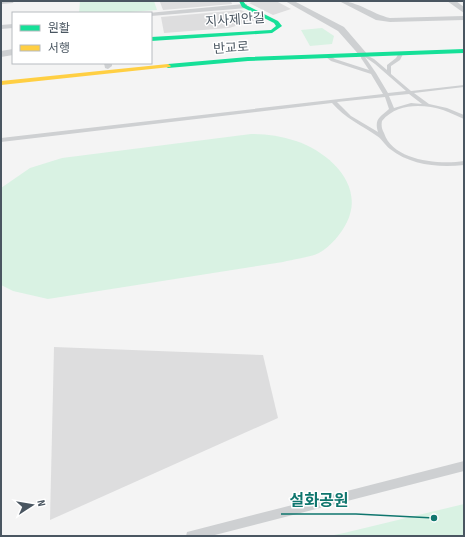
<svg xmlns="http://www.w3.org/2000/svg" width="465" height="537" font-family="'Sofia Sans Condensed','Noto Sans KR',sans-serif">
<rect width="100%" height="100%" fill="#f4f4f4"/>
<g fill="#d9f2e3">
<path d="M80,1H154L157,10L117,13H79Z"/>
<path d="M322,28L334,36L332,44L310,46L301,30Z"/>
<path d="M251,134C266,134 281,136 296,141C329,152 365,185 347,222C341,234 331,246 319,253C308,258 294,259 283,262L48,299L13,291L1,285V188L30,168L62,158Z"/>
<path d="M464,504V536H329L344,533Z"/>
</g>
<g fill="#ddddde">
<path d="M176,1H231L232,4L163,10L160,2Z"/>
<path d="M255,1H276L291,9L273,15L249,3Z"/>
<path d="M241,10L259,19L229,28L164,33L161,17Z"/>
<path d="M54,347L263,355L278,418L50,520Z"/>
</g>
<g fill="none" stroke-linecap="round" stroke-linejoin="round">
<g fill="#ced0d2" fill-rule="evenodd">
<path d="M399,53L403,54L400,60L391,66V74L411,91L464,85V87L414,93L429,104L447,108L464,115V119C457,116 451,113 443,110C423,104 397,103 382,121C381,126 382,129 384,133C393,161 440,165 464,161V165C439,168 410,165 390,149C385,145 382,139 377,136C361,125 345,118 332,103L1,142V138L383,94L371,74L331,61L326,57L330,56L335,59L369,70L361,58L362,54H364L374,59L387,70V65L396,58ZM365,57L375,64L406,91L388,93L376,73ZM409,94L422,104L411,103L394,108L389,96ZM385,97L389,109C380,117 374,119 378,132L351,116L337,102Z"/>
<path d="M464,461V471L211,536H186L187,532L191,531Z"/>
</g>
<g fill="#ced0d2" fill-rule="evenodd">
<path d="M1,1H14L13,3L1,4Z"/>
<path d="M285,1H294L344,27L368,55L364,58L361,57L338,31Z"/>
<path d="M339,1C358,1 372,14 390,18L464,16V20L390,22L376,20Z"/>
<path d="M447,1H456L464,7V13Z"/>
<path d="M244,4H247V8L151,16V13H148Z"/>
<path d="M13,24V28L1,29V25Z"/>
<path d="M13,49V55L1,57V51Z"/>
<path d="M104,63H112V66L108,69L105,68Z"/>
</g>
<g fill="#16e098" fill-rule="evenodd">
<path d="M239,1H243L246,5L278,21L282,26L272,33L151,41V37L271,30L276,26L274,23L242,7Z"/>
<path d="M464,49V53L248,61L168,68L165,66L168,64L248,57Z"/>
</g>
<path fill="#ffcf43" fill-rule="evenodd" d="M168,64L171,66L170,67L1,85V81Z"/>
</g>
<g text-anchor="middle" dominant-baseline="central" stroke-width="3" stroke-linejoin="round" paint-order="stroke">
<g font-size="13" fill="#4a5661" stroke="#fff">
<text transform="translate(235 20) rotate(-4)">지사제안길</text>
<text transform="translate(231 48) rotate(-4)">반교로</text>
</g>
</g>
<path fill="none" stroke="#0f766e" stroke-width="1.5" d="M434 518L356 514H281"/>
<circle fill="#0f766e" stroke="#fff" stroke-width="1.5" cx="434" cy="518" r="4"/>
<g font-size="16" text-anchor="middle" font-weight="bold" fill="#0f766e" stroke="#fff" stroke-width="3" stroke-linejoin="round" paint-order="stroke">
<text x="319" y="506">설화공원</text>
</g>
<rect width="465" height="537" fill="none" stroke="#4a5661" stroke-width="4"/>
<rect x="12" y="12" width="140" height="52" fill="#ffffff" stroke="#b7bbc0"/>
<rect x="20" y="25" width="20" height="6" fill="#16e098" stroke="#b7bbc0"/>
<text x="48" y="32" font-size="12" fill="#4a5661">원활</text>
<rect x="20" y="45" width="20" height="6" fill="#ffcf43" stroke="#b7bbc0"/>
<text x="48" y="52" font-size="12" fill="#4a5661">서행</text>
<g transform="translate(32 505) rotate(78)" stroke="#ffffff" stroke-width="3" paint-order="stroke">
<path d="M0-3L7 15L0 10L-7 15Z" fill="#4a5661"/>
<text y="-6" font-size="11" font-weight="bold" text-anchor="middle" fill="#4a5661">N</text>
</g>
</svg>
